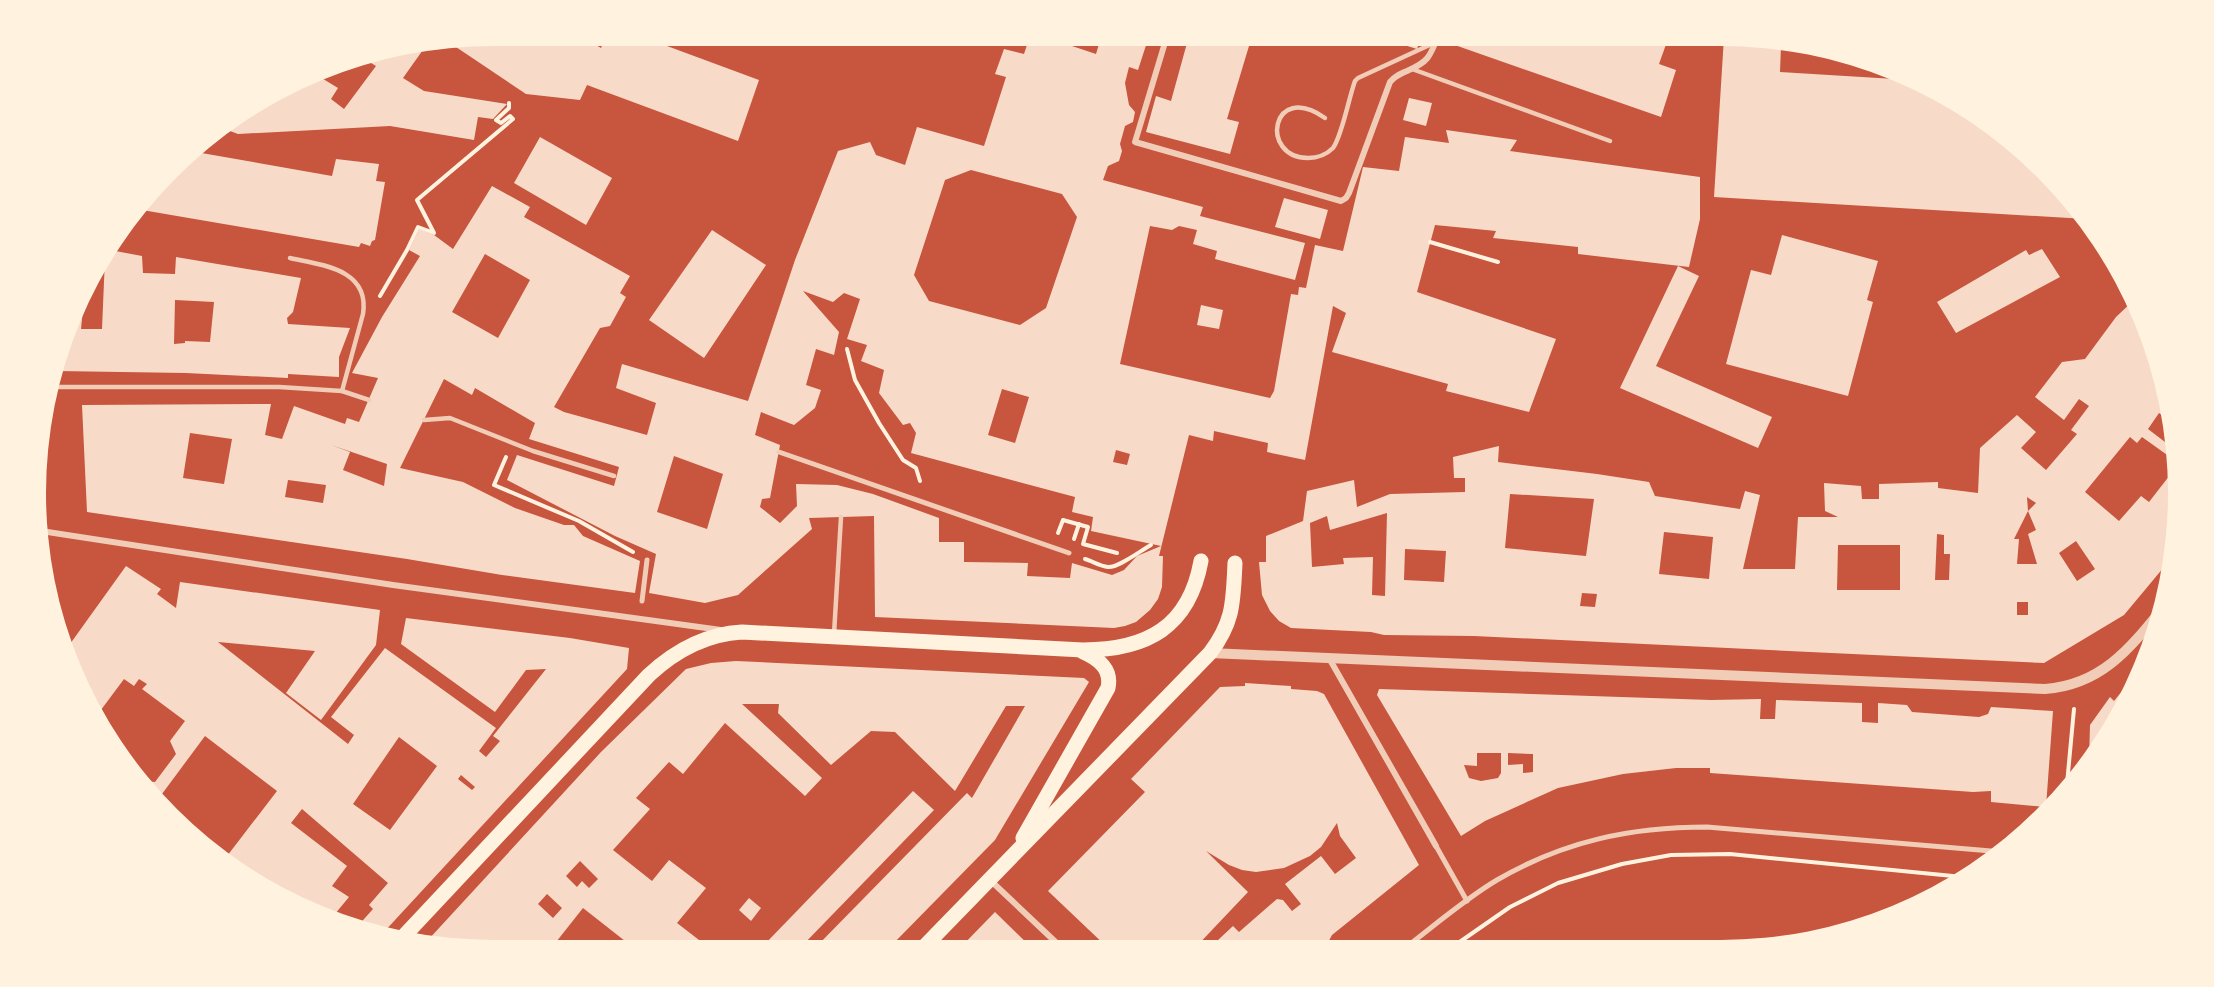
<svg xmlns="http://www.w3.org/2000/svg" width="2214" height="987" font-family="'Nunito Sans',sans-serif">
<rect width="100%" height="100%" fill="#c8553d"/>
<path fill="#c8553d" d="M1728,886L1914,906L1896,916L1781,947L1514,948L1546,926L1608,896Z"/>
<g fill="#f7dbc8" fill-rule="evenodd">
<path d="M494,36H581L601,48L606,36H640L759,80L738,141L587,85L580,100L526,94L453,45L455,42Z"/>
<path d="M1030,36H1068L1066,44L1096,54L1099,44L1076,36H1149L1138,70L1129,67L1125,83L1129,105L1135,112L1133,122L1125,126L1120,144L1122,151L1119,161L1108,166L1103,180L1203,207L1200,216L1305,243L1295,280L1215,259L1217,251L1193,244L1197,230L1179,226L1172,230L1150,226L1120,364L1270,398L1274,391L1291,294L1298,295L1299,287L1306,288L1315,245L1343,251L1363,167L1399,171L1405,137L1449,143L1446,130L1517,140L1510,151L1700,177V219L1689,267L1578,254V247L1493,238L1496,231L1435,225L1417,292L1556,339L1529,412L1446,391L1448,384L1332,352L1346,313L1333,306L1305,460L1267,452L1268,443L1214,431L1213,441L1189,435L1159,556H1163L1162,587L1158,599L1150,610L1136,622L1125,626L1114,628L875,617L874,516L809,518L812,529L738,595L705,603L649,593L656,554L615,536L507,480L517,455L614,486L619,467L529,439L535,423L475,388L472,395L444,379L400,468L463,482L515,508L564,525H574L583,536L640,561L635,593L502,575L407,559L87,512L82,405L271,404L265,435L282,439L294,406L345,424L347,418L359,422L378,378L352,373L382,317L420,256L409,250L419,229L434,235L453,249L492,186L530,207L524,217L630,276L620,293L626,297L610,326L600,328L554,407L564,412L647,435L656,403L616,388L622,364L748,401L795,260L838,151L870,142L876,155L905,165L917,127L984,146L1006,77L995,74L1004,49L1024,54ZM971,170L1062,194L1077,217L1046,308L1020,325L929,301L914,275L945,180ZM485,254L530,280L498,338L452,312ZM803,291L833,302L844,293L860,299L847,339L867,345L861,361L884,370L879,393L903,425L910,423L916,433L911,453L1075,497L1072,512L1093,517L1091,531L1161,546L1137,556L1124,570L1112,575L1072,563L1070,578L1027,576L1028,563L964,562V542H939V518L873,494L837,485L796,484L797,506L780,523L760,507L762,499L770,498L780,445L755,435L761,412L794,425L815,408L821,390L806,385L816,349L834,355L839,332ZM1002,389L1029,397L1015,443L988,435ZM190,433L232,439L224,484L183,478ZM331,445L387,464L384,486L343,470L350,452ZM1116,450L1130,454L1127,465L1113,462ZM674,456L723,474L707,529L657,512ZM288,480L326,485L323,503L285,497Z"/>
<path d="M1174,36H1252L1227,119L1239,122L1230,154L1146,132L1156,96L1171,101L1187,43L1173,39Z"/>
<path d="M1375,36H1419L1421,37L1417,49Z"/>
<path d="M1452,36H1669L1659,64L1676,70L1661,117L1449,43Z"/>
<path d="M1724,37L1781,46L1780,72L1911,80L1950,97L2022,150L2086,219L1714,197Z"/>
<path d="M425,47L403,78L411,83L424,91L507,104L493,119L478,117L474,140L390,126L238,134L222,128L265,97L315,74L338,88L331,99L344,109L376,66L363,58Z"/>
<path d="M1409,98L1432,103L1426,126L1403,120Z"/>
<path d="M540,137L612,178L586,225L514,183Z"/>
<path d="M190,151L332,176L336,159L379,164L376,181L385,182L375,240L372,241L370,246L361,243L359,247L142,210Z"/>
<path d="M1284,198L1328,210L1320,239L1275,227Z"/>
<path d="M712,230L766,265L704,358L649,320Z"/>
<path d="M1782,235L1878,261L1867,300L1873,302L1848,396L1726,364L1751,270L1771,275Z"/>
<path d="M2042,249L2060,277L1956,333L1937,302L2026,250L2029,255Z"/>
<path d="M110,250L142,256L143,273L175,274L176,257L301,278L293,312L287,318L288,324L350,328L339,357V377L288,374V378L186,373L57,371L81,308L83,309L81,329H102L105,258ZM175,300L214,302L210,342L185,341V343L174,344Z"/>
<path d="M1678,266L1699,276L1656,366L1772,417L1758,448L1620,388Z"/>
<path d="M2134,300L2162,375L2170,421L2159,413L2148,429L2165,442L2172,432L2177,462L2142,437L2137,443L2130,437L2085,492L2119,521L2141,496L2149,502L2177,466L2174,555L2124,615L2044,663L1474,636L1384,635L1371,632L1291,628L1279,621L1270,611L1262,595L1259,562H1266V536L1303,521L1307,491L1354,480L1357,507L1390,494L1465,492V478H1454L1453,457L1499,446L1498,462L1597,474L1649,482L1655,496L1740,509L1745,491L1760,495L1743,569H1795L1798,517H1838L1825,511L1824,483L1861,486L1862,499H1879V484L1938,482V488L1978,493L1980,448L2017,415L2036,432L2021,448L2046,470L2077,434L2071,430L2089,406L2079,399L2064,420L2035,397L2062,362L2085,359L2116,317ZM1510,494L1594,499L1586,556L1505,548ZM2027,497L2036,503L2028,511L2036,530L2028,534L2037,564H2017L2019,539H2014L2028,511ZM1387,513L1385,596L1372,595L1373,557L1343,558L1344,564L1312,567L1310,523L1327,516L1330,530ZM1664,532L1713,537L1709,579L1659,574ZM1937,534L1944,535V554H1950L1949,580H1935ZM2076,541L2095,569L2077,581L2059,553ZM1838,545H1900V590H1837ZM1405,549L1446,551L1444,582L1404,580ZM1582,593L1597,594L1595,607L1580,606ZM2017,602H2028V615H2017Z"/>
<path d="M1201,305L1223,310L1219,329L1197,325Z"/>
<path d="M126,566L161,589L157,594L176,608L180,582L380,610L376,645L321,720L286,693L315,651L218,642L348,744L354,735L331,717L385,648L496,728L479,751L486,757L500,741L493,736L546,669L526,670L495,712L401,644L406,618L570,638L629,648L627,669L383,933L356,928L373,909L369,905L388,883L302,809L291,823L347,866L332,886L349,897L330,920L265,890L224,860L277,791L205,736L159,798L145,781L155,782L176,754L170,741L185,721L142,689L147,684L139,679L134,686L124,679L95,718L65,651ZM399,737L437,766L390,830L353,804ZM461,775L475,787L472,790L458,779Z"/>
<path d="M736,661L1084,678L1089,682L995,840L887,950H813L967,793L972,798L1025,706H1006L955,791L895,732L871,731L831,765L778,713L779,704H742L822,778L805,796L725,723L683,774L669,762L636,798L650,809L613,850L652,881L669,860L706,888L677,923L712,950L617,951L625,941L583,908L549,951H494L428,940L601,752L686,669L711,663ZM580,861L598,879L589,888L582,881L577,887L566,876ZM547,894L562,908L553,918L538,904Z"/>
<path d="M2136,674L2101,748L2089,761L2090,725L2110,697L2114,701Z"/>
<path d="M1245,683L1291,686V689L1317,691L1324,694L1419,865L1332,935L1325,948L1224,949L1217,941L1233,926L1239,932L1277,899L1283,900L1292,911L1301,904L1285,884L1321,856L1335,874L1356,858L1340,836L1337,823L1321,847L1310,856L1284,868L1256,872L1242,870L1229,865L1206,851L1248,892L1194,949H1109L1048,891L1145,792L1131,779L1220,687L1245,686Z"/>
<path d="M1379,689L1711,700L1761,699L1760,719H1775L1776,700L1862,703V722L1878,723V703L1907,705L1912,712L1979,717L1988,714L1991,707L2053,711L2046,807L1991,802V791L1973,792L1710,773V768H1676L1623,774L1558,788L1485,821L1461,836L1377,695ZM1477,753H1501V773L1498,778L1481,781L1469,778L1464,765L1477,766ZM1508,753L1533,754V772L1523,773V764L1508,765Z"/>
<path d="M913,791L934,810L798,950H759Z"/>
<path d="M749,898L761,908L751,921L739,910Z"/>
<path d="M995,912L1033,949L958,950Z"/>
</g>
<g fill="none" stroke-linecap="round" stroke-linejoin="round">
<g stroke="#fff3e0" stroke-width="4">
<path d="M1430,242L1498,262"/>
<path d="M380,296L407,250L418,227L434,233L417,200L513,119L510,116L501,123L496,120L509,108V103"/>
<path d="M847,349L855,380L879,423L903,460L916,468L920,481"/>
<path d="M506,457L494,485L579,521L633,552"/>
<path d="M1058,533L1063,520L1088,527L1083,544L1117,553"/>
<path d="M1074,539L1079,524"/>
<path d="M1085,559C1092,561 1100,566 1108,567C1118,568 1140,551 1151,545"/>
<path d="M2067,784L2074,709"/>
<path d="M1451,948L1510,907L1558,883L1622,864L1671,855L1730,854L1963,877"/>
</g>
<g stroke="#f1ccb7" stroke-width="4.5">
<path d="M1412,69L1610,141"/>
<path d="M1325,118C1271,80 1259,158 1308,158C1318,158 1326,155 1333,148C1342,136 1349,97 1355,81L1358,78L1436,42"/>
<path d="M290,258C322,265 370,269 363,314L342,391"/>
<path d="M51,387H279L342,391L369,400"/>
<path d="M424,420L450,418L533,451L614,476"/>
<path d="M834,634L841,517"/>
</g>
<g stroke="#f1ccb7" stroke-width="5">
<path d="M779,452L1069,553"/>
<path d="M642,601L647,560"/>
<path d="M1436,846L1467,901"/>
<path d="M1405,948C1435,925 1465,899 1497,880C1564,841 1631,827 1707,827L2003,852"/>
</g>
<g stroke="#f1ccb7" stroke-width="6">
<path d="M1167,36L1135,142L1341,201L1346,198L1349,193L1390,82C1395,76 1400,74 1407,71C1428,62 1430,57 1438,36"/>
<path d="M41,531L393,585L721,630"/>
<path d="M1329,658L1436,846"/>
<path d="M990,880L1063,949"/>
</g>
<path stroke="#f1ccb7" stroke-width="10" d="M1210,653L2045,689C2100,685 2129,650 2161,610"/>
<g stroke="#fff3e0" stroke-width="15">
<path d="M1023,838L1108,688C1112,669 1099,659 1083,652"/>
<path d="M404,936L649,675C676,650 706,634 742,632L1083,650C1147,650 1189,627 1201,561"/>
<path d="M921,950L1210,653C1234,621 1233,602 1235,563"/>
</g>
</g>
<path d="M0 0H2214V987H0ZM493 46H1721A447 447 0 0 1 2168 493V493A447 447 0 0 1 1721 940H493A447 447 0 0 1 46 493V493A447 447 0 0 1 493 46Z" fill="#fff3e0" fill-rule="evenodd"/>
</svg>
